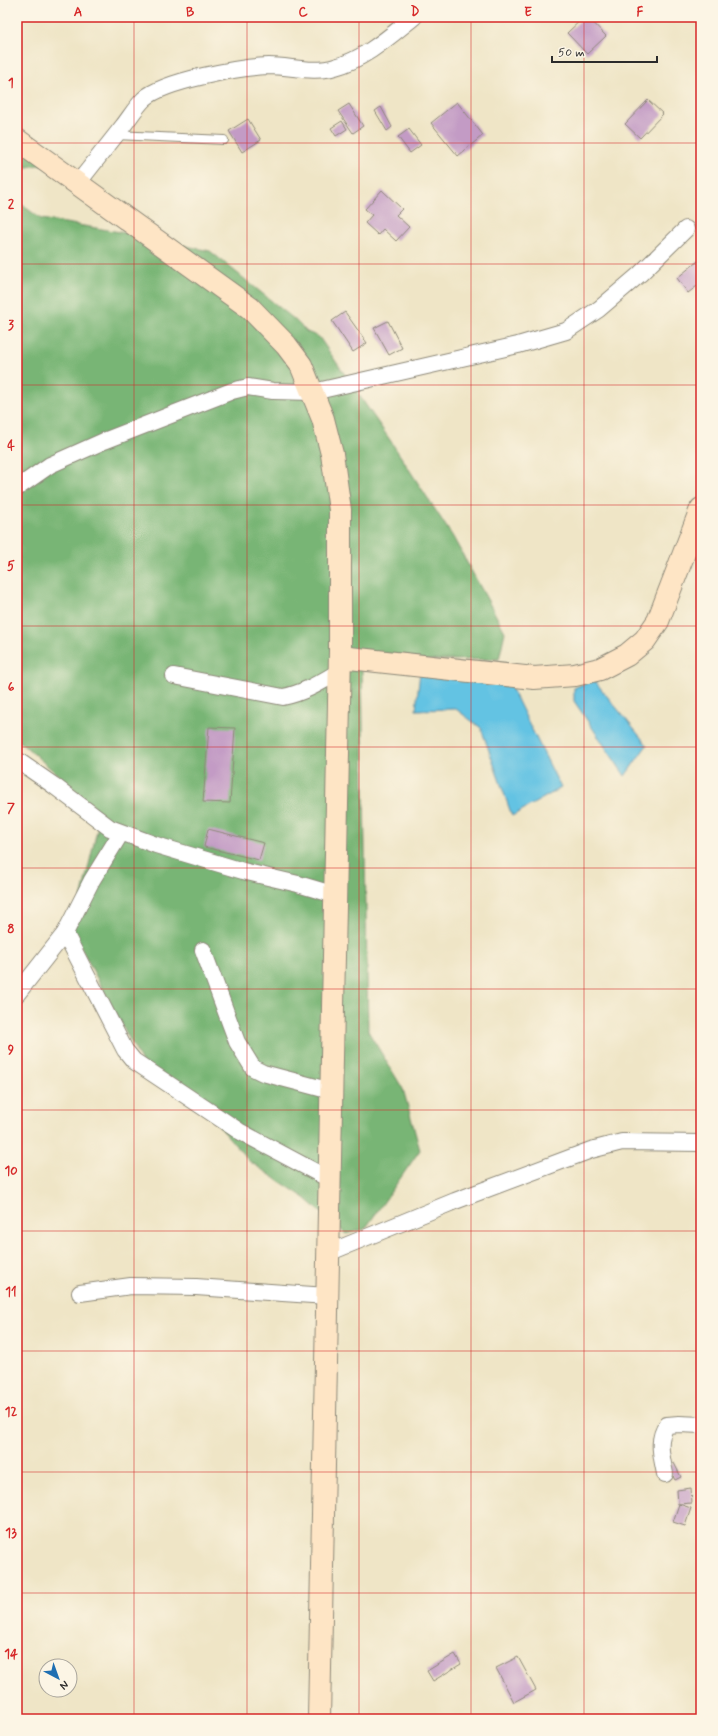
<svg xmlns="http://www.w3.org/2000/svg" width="718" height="1736" font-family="Mynerve,sans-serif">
<rect width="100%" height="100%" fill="#fcf5e5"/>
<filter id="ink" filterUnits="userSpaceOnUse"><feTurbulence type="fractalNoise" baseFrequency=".025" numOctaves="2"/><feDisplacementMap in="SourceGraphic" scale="8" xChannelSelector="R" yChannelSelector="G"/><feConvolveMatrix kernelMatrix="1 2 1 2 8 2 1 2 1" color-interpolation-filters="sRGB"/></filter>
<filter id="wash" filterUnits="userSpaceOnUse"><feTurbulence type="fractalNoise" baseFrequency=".012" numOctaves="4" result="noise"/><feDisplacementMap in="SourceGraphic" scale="16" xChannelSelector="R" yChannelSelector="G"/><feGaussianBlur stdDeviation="0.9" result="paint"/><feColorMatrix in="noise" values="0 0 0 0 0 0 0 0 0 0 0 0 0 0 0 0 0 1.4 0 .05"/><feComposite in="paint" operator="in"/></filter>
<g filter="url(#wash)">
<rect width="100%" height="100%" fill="#efe5c6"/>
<g fill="#78b574" stroke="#527050">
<path d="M17,136L49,163L17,169Z"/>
<path d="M17,201L41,219L120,232L210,251L295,320L307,332L319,337L390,440L453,537L505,632L499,659L402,661L362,666L368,1031L403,1089L420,1150L365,1229L346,1234L305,1198L249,1161L213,1119L146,1070L73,933L101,813L17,739Z"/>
</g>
<g fill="#64c3e3" stroke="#487787">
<path d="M420,671L509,683L561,788L512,816L481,728L456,709L416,710Z"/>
<path d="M593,679L647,745L625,776L574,701V688Z"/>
</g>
<g id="blocks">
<g fill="#c39bc5">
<path d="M584,17H588L606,36L587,54L567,33Z"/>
<path d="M648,100L663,114L640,138L625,124Z"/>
<path d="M457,102L483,135L458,156L431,123Z"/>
<path d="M349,104L363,126L353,133L338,111Z"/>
<path d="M381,107L392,127L387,131L375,111Z"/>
<path d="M248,119L261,140L242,152L229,131Z"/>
<path d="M342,121L347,129L336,136L331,128Z"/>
<path d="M409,129L421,145L410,153L398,137Z"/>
<path d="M382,190L402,209L396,215L409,227L396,241L383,229L378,235L365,223L372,215L365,209Z"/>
<path d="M698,261L701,265V283L688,293L677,278Z"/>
<path d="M345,312L367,343L353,352L332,321Z"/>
<path d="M388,321L402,348L389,355L374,328Z"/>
<path d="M209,727L235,728L230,803L203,802Z"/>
<path d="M208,829L264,843L259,860L204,847Z"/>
<path d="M674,1463L681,1477L675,1480L668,1467Z"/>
<path d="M691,1488L692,1503L678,1504L677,1490Z"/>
<path d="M679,1504L691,1508L685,1526L673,1522Z"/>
<path d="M455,1654L461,1664L433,1681L427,1671Z"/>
<path d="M518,1657L536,1690L514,1702L496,1668Z"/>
</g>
</g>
</g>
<g filter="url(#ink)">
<use href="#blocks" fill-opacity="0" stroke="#8d8878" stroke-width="1"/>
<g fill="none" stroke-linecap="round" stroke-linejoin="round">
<defs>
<g id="lane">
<path d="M396,17L403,25"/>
<path d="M116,135L224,140"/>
</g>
<g id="street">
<path d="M78,183C93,164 108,145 123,126C130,117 136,107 144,99C163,81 241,67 269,66C290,66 314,74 335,67C365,59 390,36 414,17"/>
<path d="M17,488L50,465L104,441L232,391L248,387L273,391L313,392L518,345L566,331L599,309L640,274L686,229"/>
<path d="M174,676L283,697C304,693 321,682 340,671"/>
<path d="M17,760L53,785L110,828L156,845L243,871L298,884L335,895"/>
<path d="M65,933L125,1050L134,1061L239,1131L329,1179"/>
<path d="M203,950L237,1042L253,1068L263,1073L331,1091"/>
<path d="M17,994L65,933L92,880L121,833"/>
<path d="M328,1253L455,1201L591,1150L622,1142L701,1143"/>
<path d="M80,1293L131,1286L196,1287L327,1296"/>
<path d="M665,1474C662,1457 656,1440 667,1425L679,1424L701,1425"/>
</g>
<g id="secondary">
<path d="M17,140L250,308L286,345L301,365L323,419L332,454L340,510V651L319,1719"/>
<path d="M340,657L534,678L575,675L600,669L627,655L645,640L658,621L701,509"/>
</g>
</defs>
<use href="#lane" stroke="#8d8878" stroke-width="10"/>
<use href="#street" stroke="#8d8878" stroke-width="18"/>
<use href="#secondary" stroke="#8d8878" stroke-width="24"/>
<use href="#lane" stroke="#fff" stroke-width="8"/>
<use href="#street" stroke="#fff" stroke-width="16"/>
<use href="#secondary" stroke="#fee5c5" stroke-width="22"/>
</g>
</g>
<path fill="none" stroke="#d62828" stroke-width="1" stroke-opacity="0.55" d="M134,17V1719M247,17V1719M359,17V1719M471,17V1719M584,17V1719M17,143H701M17,264H701M17,385H701M17,505H701M17,626H701M17,747H701M17,868H701M17,989H701M17,1110H701M17,1231H701M17,1351H701M17,1472H701M17,1593H701"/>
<rect width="718" height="1736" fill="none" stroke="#fcf5e5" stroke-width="44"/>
<g transform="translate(58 1678) rotate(139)"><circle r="19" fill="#fcf5e5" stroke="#a8a49b"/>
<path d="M0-3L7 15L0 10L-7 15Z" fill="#1f6fb2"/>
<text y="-6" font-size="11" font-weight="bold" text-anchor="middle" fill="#2b2b2b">N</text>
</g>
<path d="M552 56v6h105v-6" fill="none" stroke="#2b2b2b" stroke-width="2"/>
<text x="558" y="56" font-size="12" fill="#2b2b2b" stroke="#fcf5e5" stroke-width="3" paint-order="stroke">50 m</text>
<rect x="22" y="22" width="674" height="1692" fill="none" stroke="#d62828" stroke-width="1.5"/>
<g font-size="13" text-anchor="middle" font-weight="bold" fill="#d62828">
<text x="78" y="16">A</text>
<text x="190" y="16">B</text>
<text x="303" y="16">C</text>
<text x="415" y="16">D</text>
<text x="528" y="16">E</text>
<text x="640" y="16">F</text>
<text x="11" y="87">1</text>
<text x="11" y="208">2</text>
<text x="11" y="329">3</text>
<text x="11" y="450">4</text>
<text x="11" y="570">5</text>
<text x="11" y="691">6</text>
<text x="11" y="812">7</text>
<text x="11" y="933">8</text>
<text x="11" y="1054">9</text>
<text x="11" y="1175">10</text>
<text x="11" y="1296">11</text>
<text x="11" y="1416">12</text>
<text x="11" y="1537">13</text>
<text x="11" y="1658">14</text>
</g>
</svg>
